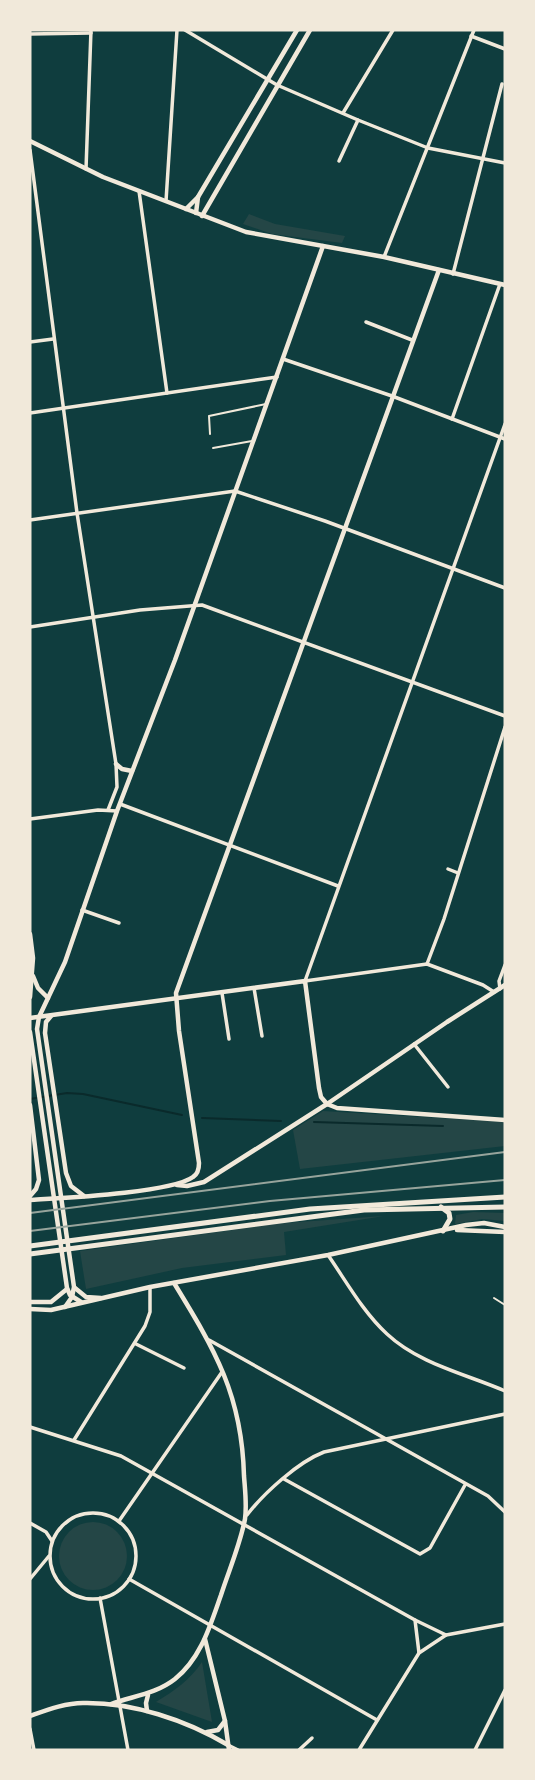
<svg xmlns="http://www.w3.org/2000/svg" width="535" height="1780" font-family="Inter,sans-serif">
<rect width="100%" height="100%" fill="#0f3d3e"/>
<g fill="#244646">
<path d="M249,214L275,224L345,236L342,243L272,234L243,224Z"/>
<path d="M323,1111L505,1122V1146L300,1169L293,1130Z"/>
<path d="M473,1212L505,1213V1221L482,1219L455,1224L456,1215Z"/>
<path d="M384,1216L284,1232L286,1255L182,1268L86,1289L80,1251L284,1223Z"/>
<circle cx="93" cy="1556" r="34"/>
<path d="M202,1662L212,1722L156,1702C174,1691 190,1680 202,1662Z"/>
</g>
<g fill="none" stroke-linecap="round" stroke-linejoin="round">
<g stroke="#0a2a2b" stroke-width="2">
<path d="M42,1097L67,1093L83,1094L182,1115"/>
<path d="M30,1099L36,1098"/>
<path d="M202,1118L281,1121"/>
<path d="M314,1122L443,1126"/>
</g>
<g stroke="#f1e9da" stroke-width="2">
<path d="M210,434L209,416L266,404"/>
<path d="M213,448L252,441"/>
<path d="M494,1298L505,1305"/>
</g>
<g stroke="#f1e9da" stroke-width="3.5">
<path d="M185,30L277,85L358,120L428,148L505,163"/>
<path d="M30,34L91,33"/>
<path d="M471,36L505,49"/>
<path d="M343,113L393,30"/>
<path d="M30,150L77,513L116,764L117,787L108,810"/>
<path d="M339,161L358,120"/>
<path d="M86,169L91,30"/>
<path d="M139,191L167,393"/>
<path d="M166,201L177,30"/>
<path d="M384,257L474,30"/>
<path d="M453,274L502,84"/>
<path d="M366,322L412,340"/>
<path d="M30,342L53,339"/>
<path d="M283,359L392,396L505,439"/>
<path d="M30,413L277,377"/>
<path d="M452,419L500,284"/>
<path d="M30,520L235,491L325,521L505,588"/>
<path d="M30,627L140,610L202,605L505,716"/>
<path d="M120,804L338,886"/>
<path d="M30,819L98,810L117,811"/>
<path d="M448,869L458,873"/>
<path d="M82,910L119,923"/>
<path d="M427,964L444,919L505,727"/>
<path d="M254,988L262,1036"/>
<path d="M500,989L499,981L505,965"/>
<path d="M494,992L483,985L427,964L305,981L505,424"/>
<path d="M222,993L229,1039"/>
<path d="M414,1044L448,1087"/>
<path d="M328,1255C346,1281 363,1312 387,1334C419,1364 466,1374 505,1391"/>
<path d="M209,1340L488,1496L505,1512"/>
<path d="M136,1344L184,1368"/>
<path d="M30,1427L121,1456L415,1620L446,1635"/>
<path d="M74,1440L145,1326L150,1312V1287"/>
<path d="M284,1479L420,1554L430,1548L465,1485"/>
<circle cx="93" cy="1556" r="43"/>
<path d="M247,1515C264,1493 298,1462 324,1452L505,1414"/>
<path d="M119,1521L222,1372"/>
<path d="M30,1523L46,1532L52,1541"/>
<path d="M30,1579L49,1556"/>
<path d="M129,1579L377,1720"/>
<path d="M100,1598L128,1750"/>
<path d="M415,1620L419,1653"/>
<path d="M30,1729L34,1750"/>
<path d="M228,1745L238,1750"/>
<path d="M299,1750L312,1738"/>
<path d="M359,1750L419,1653L446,1635L505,1624"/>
<path d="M475,1750L505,1690"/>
</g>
<g stroke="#f1e9da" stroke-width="4.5">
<path d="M116,764L122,769L132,771"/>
<path d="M30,934L33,958L30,997"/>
<path d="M33,976L38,988L48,998"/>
<path d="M51,1016L46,1022L45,1033L66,1173L71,1186L84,1196"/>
<path d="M30,1018L305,981L319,1088L321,1097L327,1104"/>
<path d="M30,1032L67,1288L70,1295L81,1302"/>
<path d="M327,1104L337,1108L505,1120"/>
<path d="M30,1105L39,1180L36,1189L30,1196"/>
<path d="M177,1185L187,1186L204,1182L327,1104L447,1022L505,985"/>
<path d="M30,1200C61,1198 171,1193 193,1177C198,1174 199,1169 199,1163L179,1031L176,993L439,270"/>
<path d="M457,1230L505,1232"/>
<path d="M75,1288L86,1297L101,1298"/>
<path d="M30,1302H51L67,1289"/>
<path d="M65,1307L72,1297L74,1287L37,1029L39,1017L65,962L117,811L175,660L323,246"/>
<path d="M30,1309L51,1310L150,1287L328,1255L466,1225L484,1223L505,1227"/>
<path d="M205,1639L225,1721L229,1750"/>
<path d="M111,1704C133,1696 156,1694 175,1679C201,1658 210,1626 221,1595C229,1570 240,1545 245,1519C247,1505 245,1490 244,1476C242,1395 215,1350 174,1283"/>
<path d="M147,1711L146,1703L148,1695"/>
<path d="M30,1716C47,1710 65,1703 83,1703C132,1702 186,1720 228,1745"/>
<path d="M207,1732L218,1730L225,1721"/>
</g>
<g stroke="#f1e9da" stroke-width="4.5">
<path d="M30,141L103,177L246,232L384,257L505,285"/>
<path d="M186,209L198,197L297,30"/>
<path d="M196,213L198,197"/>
<path d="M202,216L310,30"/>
</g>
<g stroke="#f1e9da" stroke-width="5">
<path d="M441,1207L449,1213L450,1219L443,1231"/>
<path d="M30,1246L310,1209L505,1197"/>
<path d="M30,1254L364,1210L505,1207"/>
</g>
<g stroke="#97a49c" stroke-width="2">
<path d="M30,1213L505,1152"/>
<path d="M30,1231L270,1201L505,1180"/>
</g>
</g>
<rect width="535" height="1780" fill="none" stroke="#f1e9da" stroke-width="63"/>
</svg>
